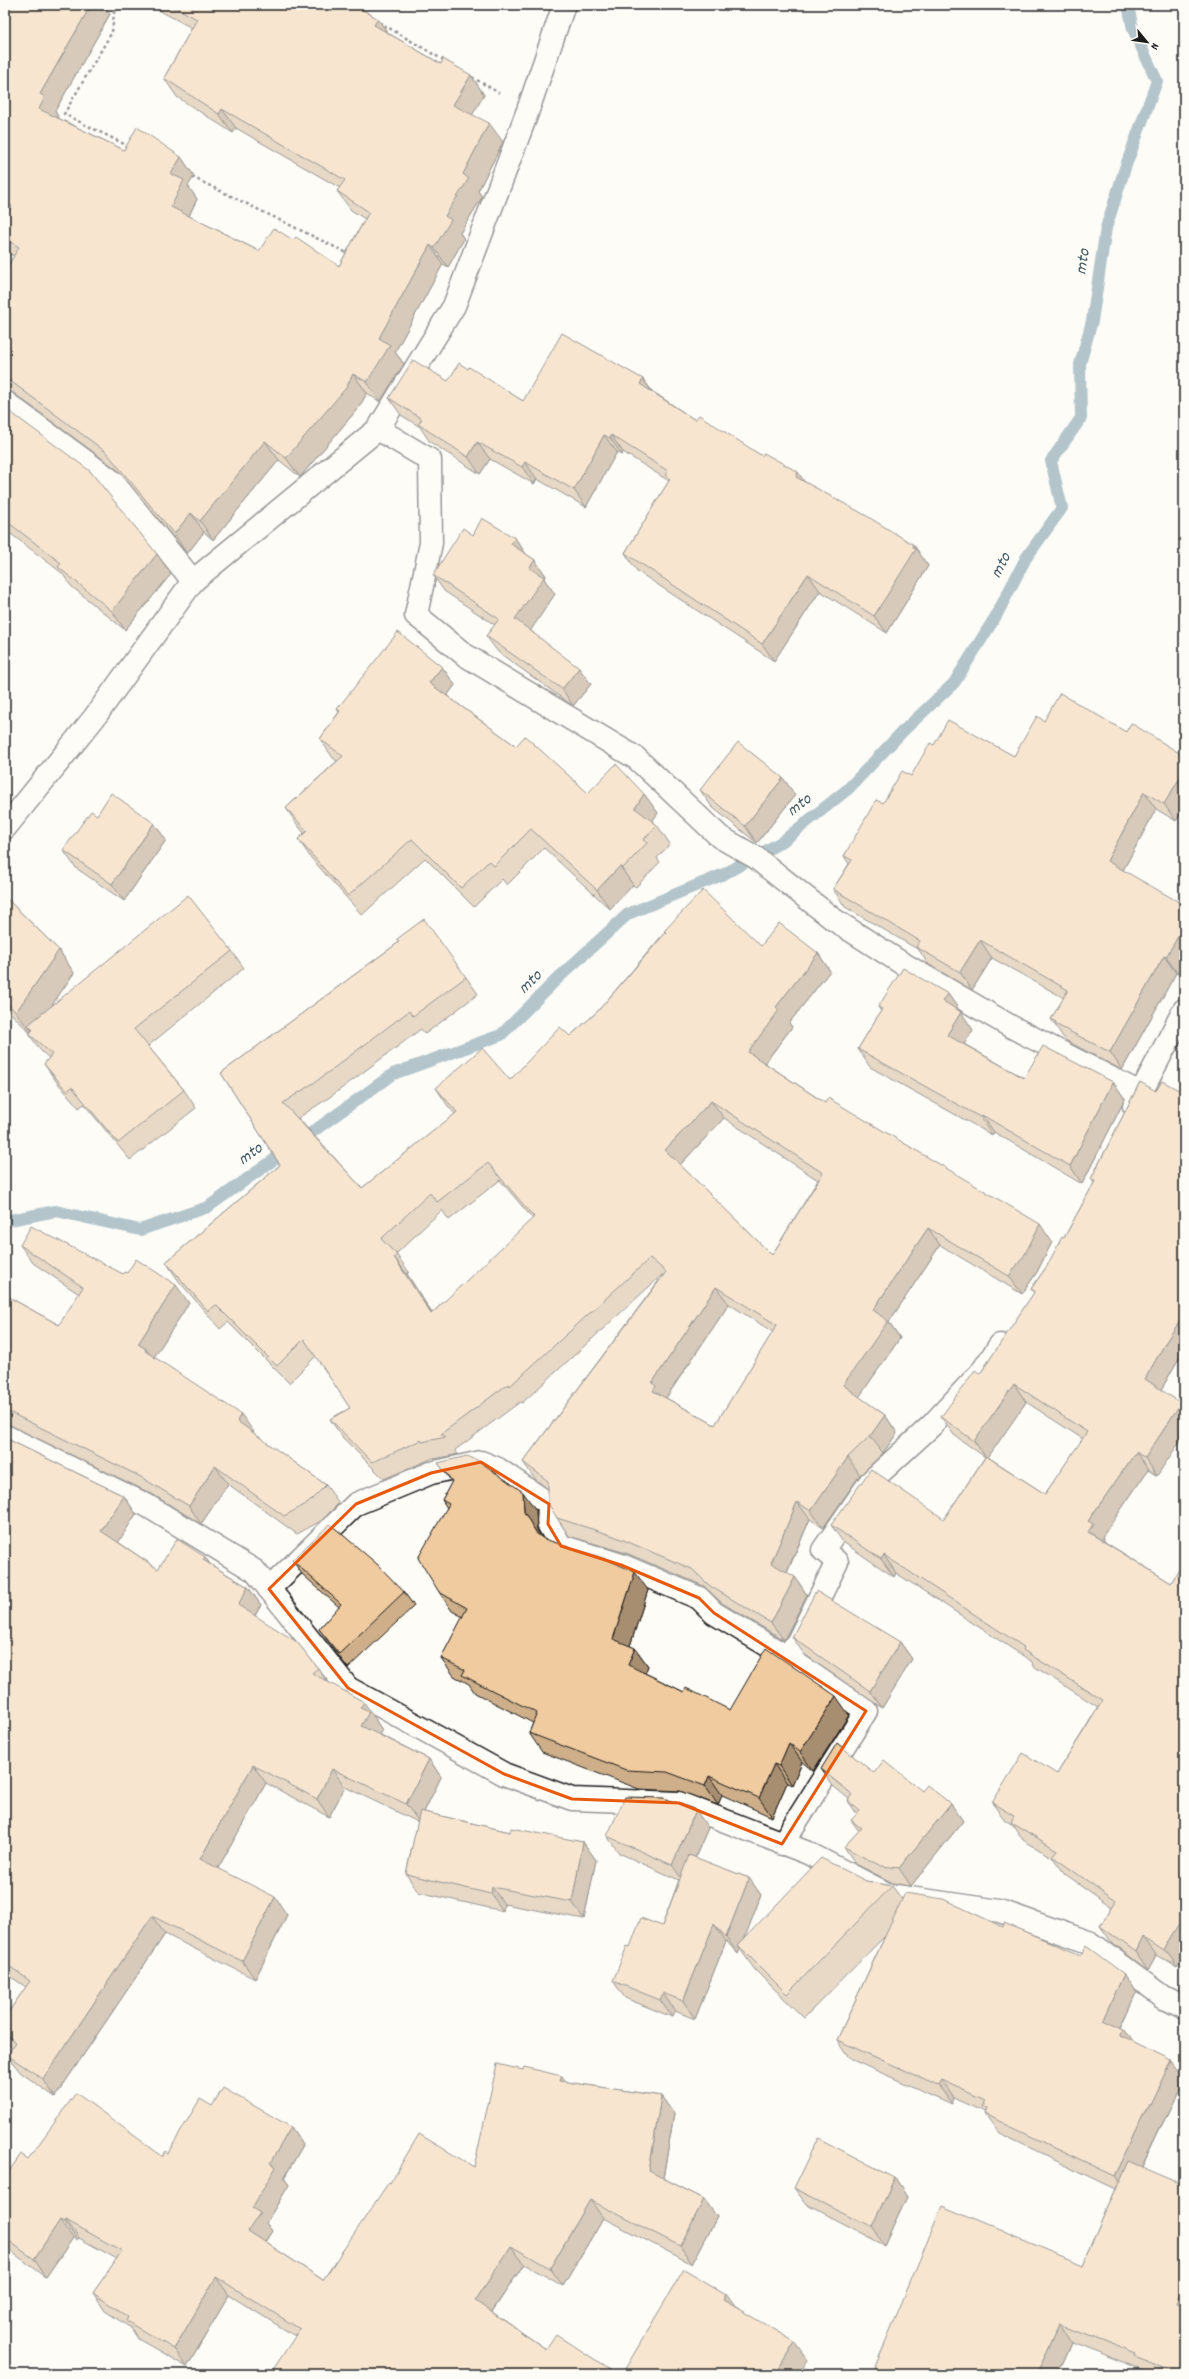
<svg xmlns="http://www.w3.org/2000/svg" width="1189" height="2379" font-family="Dekko,sans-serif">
<rect width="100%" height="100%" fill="#fdfcf7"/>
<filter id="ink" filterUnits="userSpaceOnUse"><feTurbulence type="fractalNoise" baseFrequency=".025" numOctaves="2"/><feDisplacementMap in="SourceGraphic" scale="8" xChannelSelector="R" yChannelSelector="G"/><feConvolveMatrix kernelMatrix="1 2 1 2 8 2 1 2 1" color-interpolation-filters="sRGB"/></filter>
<g filter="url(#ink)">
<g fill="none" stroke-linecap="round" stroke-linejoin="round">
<path stroke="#5a8495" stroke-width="12" d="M5,1221L56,1211L140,1230L208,1207L393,1074L501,1035L556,980L628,914L724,874L755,857L783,841L848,789L902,732L954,683L996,616L1026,558L1062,508L1051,461L1081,418L1080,364L1092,321L1106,228L1125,168L1157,81L1133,29L1128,5"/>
<defs>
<g id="minor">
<path d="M5,402L112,481L193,581"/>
<path d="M378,429L430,460L431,543L416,615L465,655L636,758L720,837L755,857L833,919L900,962L1010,1026L1140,1093"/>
<path d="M5,828L94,718L193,581L378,429L454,306L527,113L564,5"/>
<path d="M1134,1106L1184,1010"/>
<path d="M5,1436L146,1505L255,1571L348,1688L504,1774L572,1799L679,1803L808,1853L889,1895L1000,1911L1091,1943L1164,1997L1184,2007"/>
<path d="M269,1589L356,1504L431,1473L481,1462L498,1469L549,1504L548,1524L561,1546L621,1565L699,1598L714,1613L787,1657"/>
<path d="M782,1844L866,1711L787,1657L798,1641L837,1562L823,1550L870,1482L932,1425L983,1370L1000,1345"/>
</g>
</defs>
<use href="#minor" stroke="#1c1c1c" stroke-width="25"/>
<g stroke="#1c1c1c" stroke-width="2.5" stroke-dasharray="3 3" stroke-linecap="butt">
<path d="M115,5L112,32L64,114L130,147"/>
<path d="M379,22L499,93"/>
<path d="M192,177L349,254"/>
</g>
<use href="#minor" stroke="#fdfcf7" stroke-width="22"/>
</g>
<g fill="#ceaf8a" stroke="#1c1c1c" fill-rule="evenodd">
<path d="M5,5L110,14L55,111L58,117V118L124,150L181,157L194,176L188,186L197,199L189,216L259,251L293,240L339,266L365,219L351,210L337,191L340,188L236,128L233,133L177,97L164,78L192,28L149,5H355L378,19L388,33L441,64L471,75L484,95L472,115L503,142L478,191L482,197L481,199L460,233L464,239L448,267L443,264L395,352L404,364L380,402L367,393L359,407L300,477L279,460L213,540L204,532L187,554L119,471L12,392L6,390H5V271L14,256L10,254L5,247V218L8,213L5,211Z"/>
<path d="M503,5H513L511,9Z"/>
<path d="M468,369L523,401L643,379L652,391L695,420L762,456L805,482L926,563L928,566L887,633L820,591L774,661L637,571L625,553L669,481L623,452L622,455L617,452L586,507L537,479L534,484L490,459L480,474L430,442L420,427L401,415L389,398L448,381Z"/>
<path d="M5,408L157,554L171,574L125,630L71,586L62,573L11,534L5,543Z"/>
<path d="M473,535L515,538L526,554L535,560L546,576L544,579L555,594L530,630L591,684L573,706L498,652L486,636L495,625L444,591L433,575Z"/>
<path d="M442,667L455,685L447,696L516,746L588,793L644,794L658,813L652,821L657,825L670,844L657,858L660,862L636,887L633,885L610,909L544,848L507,885L502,879L474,907L425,858L362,915L311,858L298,839L304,833L299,827L286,808L337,761L333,758L320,739L339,712L337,709Z"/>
<path d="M1044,721L1126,732L1184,756V808L1176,821L1156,809L1123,870L1178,974L1176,973L1122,1070L1067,1041L1063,1037L1051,1019L1064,998L992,958L972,990L928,964L919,950L845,907L833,889L849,864L844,856L883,803L911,776L934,745L1014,756Z"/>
<path d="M783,778L795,795L757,843L712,807L700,790Z"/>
<path d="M97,815L166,840L124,901L76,868L63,850Z"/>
<path d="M5,897L59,950L74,973L50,1007L232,951L244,968L148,1046L184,1090L196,1108L130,1160L84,1104L79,1108L56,1081L44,1064L49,1058L41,1051L29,1034L30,1033L5,1007Z"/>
<path d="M664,931L761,946L818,953L830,971L789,1023L792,1027L765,1063L825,1103L1052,1242L1037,1272L1022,1294L940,1245L889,1322L900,1338L859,1397L885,1415L897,1433L883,1453L860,1475L823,1528L810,1519L787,1573L795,1577L807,1595L784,1640L722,1603L704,1586L626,1553L569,1536L557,1518L548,1489L535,1479L523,1462L663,1275H662L522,1403L520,1402L455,1450L458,1454L435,1459L433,1458L384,1479L342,1437L330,1419L350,1408L316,1356L289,1383L228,1322L220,1329L178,1280L166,1262L280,1165L221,1073L399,942L397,939L466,977L478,994L425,1034L421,1029L330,1097L298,1118L362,1188L455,1114L448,1106L436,1088L510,1080L570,1036L597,1012L665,932ZM724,1118L818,1180L772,1255L680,1165ZM500,1180L533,1219L432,1313L407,1274L409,1272L396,1254L442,1210L449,1220ZM729,1304L773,1332L715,1425L666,1398Z"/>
<path d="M948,994L973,1030L964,1044L1024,1078L1113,1082L1125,1099L1082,1184L994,1132L992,1135L870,1067L858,1049L881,1011L878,1007Z"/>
<path d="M1140,1082L1179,1358L1161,1390L1157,1476L1148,1470L1102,1537L1105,1542L1171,1583L1184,1562V1954L1176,1967L1156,1955L1148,1970L1113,1944L1100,1926L1112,1907L1065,1874L1053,1858L1023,1840L1013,1825L1005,1820L992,1803L1057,1774L1098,1707L1035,1667L1031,1661L896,1573L894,1577L843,1542L831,1525L944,1519L985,1457L954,1435L941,1417L980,1374L1034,1293L1031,1289L1047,1266L1064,1238L1094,1183L1091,1179ZM1026,1402L1083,1439L1045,1494L988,1457Z"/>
<path d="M20,1245L123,1274L189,1303L154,1357L254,1432L253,1433L326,1485L339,1503L321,1521L297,1534L228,1484L201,1524L152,1494L10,1425L5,1424V1295L59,1325L79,1294L33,1263Z"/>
<path d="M5,1438L124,1496L136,1514L118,1542L158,1569L205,1557L210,1564L248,1587L261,1605L255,1616L318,1668L327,1682L376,1720V1721L382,1730L379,1734L429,1759L441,1777L424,1812L510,1832L583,1842L596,1860L584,1919L504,1904L503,1911L418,1892L406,1874L418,1822L345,1787L329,1817L266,1783L218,1868L287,1915L255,1979L165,1934L55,2097L20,2072L7,2055L12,2048L10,2046L5,2040V2017L26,1987L5,1973Z"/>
<path d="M438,1463L536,1510L537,1530L541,1537L544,1539L648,1590L630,1646L635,1648L648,1666L645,1673L684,1692L730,1710L849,1715L813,1771L802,1762L792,1785L787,1783L772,1817L722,1795L718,1805L680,1791L639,1789L542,1752L529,1733L533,1723L475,1693L469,1684L454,1676L441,1658L463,1617L452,1611L439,1592L447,1508L442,1500L452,1482Z"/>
<path d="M292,1560L404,1592L414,1606L348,1668L329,1643L319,1629L339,1607L302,1574Z"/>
<path d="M792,1637L900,1642L912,1659L882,1708L804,1654Z"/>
<path d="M821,1769L874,1773L922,1791L951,1804L963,1821L911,1886L893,1883L856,1864L844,1847L859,1831L851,1820L857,1814L848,1801L849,1799L833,1786Z"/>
<path d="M708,1828L695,1858L749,1878L761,1895L744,1939L866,1881L892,1886L902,1899L1003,1927L1124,1974L1137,1993L1121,2028L1124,2029L1133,2042L1184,2079L1142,2167L1184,2374H1148L1146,2371L1071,2342L1057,2374H872L1083,2265L1116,2189L997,2132L984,2114L985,2112L954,2098L952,2104L850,2059L837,2040L885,1936L804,2018L755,1970L740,1949L738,1954L726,1941L695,2019L675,2011L672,2017L625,1998L613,1981L630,1947L662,1926L679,1880L619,1853L607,1836Z"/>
<path d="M566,2082L661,2096L674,2114L663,2178L704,2199L717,2217L692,2264L603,2218L563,2286L524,2264L492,2312L546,2349L617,2374L295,2336L229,2295L187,2367L138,2339L131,2328L105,2311L93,2293L117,2259L79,2238L77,2240L73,2238L46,2277L5,2247V2177L28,2159L162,2156L168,2153L212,2106L291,2127L303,2145L284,2178L289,2185L266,2223L272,2231L265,2242L323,2280L390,2183L474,2167Z"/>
<path d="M895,2178L907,2196L884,2245L807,2205L794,2188Z"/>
</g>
<g fill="#a88e70" stroke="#1c1c1c">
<path d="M91,5H103L110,14L55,111L58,117L52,128L39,109L40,94Z"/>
<path d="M507,5H513L511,9Z"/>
<path d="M378,19L391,38L374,25Z"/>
<path d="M471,75L484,95L467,124L453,105Z"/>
<path d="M222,109L236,128L233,133L219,114Z"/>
<path d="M489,123L503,142L478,191L482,197L481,199L460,233L464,239L448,267L434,248L445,216L463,174Z"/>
<path d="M181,157L194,176L188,186L197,199L184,226L171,207V174Z"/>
<path d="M430,245L443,264L395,352L404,364L380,402L367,382L379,338Z"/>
<path d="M353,374L367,393L359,407L300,477L286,458Z"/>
<path d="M643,379L655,396L640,384Z"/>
<path d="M604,435L617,452L586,507L574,490Z"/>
<path d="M611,435L623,452L622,455L610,438Z"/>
<path d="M265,441L279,460L213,540L200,521Z"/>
<path d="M477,442L490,459L480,474L468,457Z"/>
<path d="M525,462L537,479L534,484L522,467Z"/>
<path d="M798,472L810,490L796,477Z"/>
<path d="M191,513L204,532L187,554L174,534Z"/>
<path d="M5,525L11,534L5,543Z"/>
<path d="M515,538L526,555L511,544Z"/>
<path d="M914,545L928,566L887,633L874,616Z"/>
<path d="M157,554L171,574L125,630L112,611Z"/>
<path d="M535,560L546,576L544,579L555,594L527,636L515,619L529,568Z"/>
<path d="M808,574L820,591L774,661L762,644Z"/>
<path d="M442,667L455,685L442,702L429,683Z"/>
<path d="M579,668L591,684L573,706L562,689Z"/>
<path d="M1184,771V808L1176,821L1164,804Z"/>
<path d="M783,778L795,795L757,843L745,826Z"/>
<path d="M1144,792L1156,809L1119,878L1107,861Z"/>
<path d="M644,794L658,813L648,827L635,808Z"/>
<path d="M154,823L166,840L124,901L112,884Z"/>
<path d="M620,866L633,885L610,909L597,890Z"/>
<path d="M1184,926V964L1178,974L1166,957Z"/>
<path d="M980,940L992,958L972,990L960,972Z"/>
<path d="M59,950L74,973L34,1031L28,1025L33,1032L32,1034L16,1012Z"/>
<path d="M818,953L830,971L789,1023L792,1027L760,1069L748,1052L776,1007Z"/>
<path d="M1164,956L1176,973L1122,1070L1110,1052Z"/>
<path d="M948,994L960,1011L955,1018L943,1001Z"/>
<path d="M961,1012L973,1030L959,1052L947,1035Z"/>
<path d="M1113,1082L1125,1099L1082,1184L1070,1166Z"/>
<path d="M711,1101L724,1118L677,1168L665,1150Z"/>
<path d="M982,1115L994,1132L992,1135L980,1117Z"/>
<path d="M1040,1224L1052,1242L1037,1272L1022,1294L1009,1276Z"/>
<path d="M928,1228L940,1245L889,1322L900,1338L855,1403L843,1385L873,1310Z"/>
<path d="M394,1257L407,1274L443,1331L431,1314Z"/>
<path d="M176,1285L189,1303L153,1359L146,1349L138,1344Z"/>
<path d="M716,1287L729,1304L665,1399L653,1391L652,1383Z"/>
<path d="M1184,1315V1351L1179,1358L1157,1397L1145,1379L1167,1340Z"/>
<path d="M1014,1384L1026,1402L987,1459L974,1441Z"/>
<path d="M1181,1403L1184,1407V1435L1157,1476L1145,1458Z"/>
<path d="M241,1414L254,1432L249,1439L237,1421Z"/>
<path d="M885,1415L897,1433L883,1453L870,1436Z"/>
<path d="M1136,1452L1148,1470L1102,1537L1105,1542L1088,1532V1521Z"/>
<path d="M848,1457L860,1475L823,1528L811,1511Z"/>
<path d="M215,1466L228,1484L201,1524L189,1506Z"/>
<path d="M523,1492L536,1510L537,1530L550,1552L537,1534L524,1512Z"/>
<path d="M124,1496L136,1514L114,1549L101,1531Z"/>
<path d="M797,1502L810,1519L783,1580L771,1563Z"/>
<path d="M884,1555L896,1573L894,1577L881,1559Z"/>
<path d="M205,1557L217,1575L203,1560Z"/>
<path d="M635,1572L648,1590L626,1658L613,1639Z"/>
<path d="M795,1577L807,1595L784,1640L771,1623Z"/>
<path d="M248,1587L261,1605L250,1623L238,1605Z"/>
<path d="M900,1642L912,1659L882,1708L870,1691Z"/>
<path d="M635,1648L648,1666L641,1684L628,1665Z"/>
<path d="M836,1696L849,1715L813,1771L800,1752Z"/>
<path d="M364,1702L376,1720V1721L382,1730L374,1744L361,1726L360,1708Z"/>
<path d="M789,1743L802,1762L792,1785L779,1766Z"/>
<path d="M429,1759L441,1777L419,1822L406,1804Z"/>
<path d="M774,1764L787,1783L772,1817L759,1798Z"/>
<path d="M253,1765L266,1783L213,1877L200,1859Z"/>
<path d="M332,1769L345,1787L329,1817L317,1799Z"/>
<path d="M709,1776L722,1795L718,1805L705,1786Z"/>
<path d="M951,1804L963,1821L911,1886L899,1868Z"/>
<path d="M696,1810L708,1828L684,1882L672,1865Z"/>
<path d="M583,1842L596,1860L584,1919L572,1902Z"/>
<path d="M749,1878L761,1895L741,1948L738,1945L740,1949L738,1954L726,1937Z"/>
<path d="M492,1887L504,1904L503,1911L491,1894Z"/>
<path d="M275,1897L287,1915L255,1979L242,1961Z"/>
<path d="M152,1916L165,1934L55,2097L43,2079Z"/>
<path d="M1180,1923L1184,1929V1954L1176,1967L1163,1950Z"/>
<path d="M714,1924L726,1941L695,2019L683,2001Z"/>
<path d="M1143,1937L1156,1955L1148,1970L1136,1952Z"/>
<path d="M1124,1974L1137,1993L1116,2038L1103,2019Z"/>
<path d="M663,1993L675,2011L672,2017L660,2000Z"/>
<path d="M1124,2029L1137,2048L1120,2036Z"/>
<path d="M1171,2061L1184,2079L1128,2195L1115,2176Z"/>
<path d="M562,2076L574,2093L560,2081Z"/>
<path d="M941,2080L954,2098L952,2104L938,2085Z"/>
<path d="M661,2096L674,2114L661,2189L649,2171Z"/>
<path d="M291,2127L303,2145L284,2178L289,2185L266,2223L272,2231L260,2249L248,2231L252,2208L270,2163Z"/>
<path d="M895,2178L907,2196L884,2245L872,2227Z"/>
<path d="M704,2199L717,2217L692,2264L680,2246Z"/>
<path d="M590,2200L603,2218L563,2286L550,2268Z"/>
<path d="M60,2220L73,2238L46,2277L34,2259Z"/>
<path d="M66,2220L79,2238L77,2240L65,2222Z"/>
<path d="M511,2246L524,2264L487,2319L475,2301Z"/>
<path d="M216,2277L229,2295L187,2367L174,2349Z"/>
<path d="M1184,2284V2315L1176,2304Z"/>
<path d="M726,2294L739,2312L723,2300Z"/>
<path d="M1059,2324L1071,2342L1057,2374H1037Z"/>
<path d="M795,2342L808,2360L799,2374H776Z"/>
</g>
<g fill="#f0cba0" stroke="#1c1c1c" fill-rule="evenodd">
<path d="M5,5H91L40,94L45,97L39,109L124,150L137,127L181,157L171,174L184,180L171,207L259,251L274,228L293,240L296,237L339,266L369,212L337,191L345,180L222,109L219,114L164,78L197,19L171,5H355L378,19L374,25L441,64L443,59L471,75L453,105L489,123L463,174L468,178V180L445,216L451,220L434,248L430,245L379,338L390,345L367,382L353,374L346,388L286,458L265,441L200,521L191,513L174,534L106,452L5,377V271L19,247L5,239V218L12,206L5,202Z"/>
<path d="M562,333L643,379L640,384L695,420L699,415L762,456L764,453L798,472L796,477L865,515L914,545L913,547L916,549L874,616L808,574L762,644L625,553L670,479L665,475L668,471L611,435L610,438L604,435L574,490L525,462L522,467L477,442L468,457L418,424L422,419L389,398L413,360L448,381L459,363L468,369L469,367L523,401Z"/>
<path d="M5,408L90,471L157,554L112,611L58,567L61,563L5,520Z"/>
<path d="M482,518L515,538L511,544L535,560L529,568L544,577L515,619L579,668L562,689L486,636L499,619L433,575L463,528L473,535Z"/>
<path d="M398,632L442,667L429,683L516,746L525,736L588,793L616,764L644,794L635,808L657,825L643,840L647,843L623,868L620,866L597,890L531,829L494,866L489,861L461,888L412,839L348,896L298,839L307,831L286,808L343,756L320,739L340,711L337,709Z"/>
<path d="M1060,693L1126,732L1131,723L1184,756V771L1164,804L1144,792L1107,861L1184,905V926L1166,957L1164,956L1110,1052L1055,1024L1056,1022L1051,1019L1068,990L980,940L960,972L916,947L920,941L833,889L852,860L844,856L876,800L883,803L902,771L911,776L930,743L934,745L948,720L1014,756L1037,716L1044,721Z"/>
<path d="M738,742L783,778L745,826L700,790Z"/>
<path d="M111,793L154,823L112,884L63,850L91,811L97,815Z"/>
<path d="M703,890L761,946L779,923L818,953L776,1007L779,1010L748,1052L825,1103L828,1098L1040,1224L1025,1254L1009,1276L928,1228L873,1310L888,1321L843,1385L885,1415L870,1436L848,1457L811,1511L797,1502L771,1563L795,1577L771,1623L710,1586L692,1569L614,1536L557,1518L548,1503V1481L523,1462L666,1272L650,1258L510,1386L508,1384L441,1434L446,1437L422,1442L421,1440L372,1462L330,1419L350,1408L304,1339L277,1366L216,1305L208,1311L166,1262L280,1165L221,1073L399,942L397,939L424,919L466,977L413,1016L409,1011L318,1080L283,1103L362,1188L457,1112L436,1088L482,1048L510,1080L560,1027L570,1036L597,1012L666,932L664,931ZM711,1101L823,1173L772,1255L665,1150ZM488,1163L534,1217L431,1314L394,1257L397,1255L381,1239L430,1193L437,1202ZM716,1287L777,1325L715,1425L653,1391L656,1386L652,1383Z"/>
<path d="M188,895L232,951L134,1029L184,1090L118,1143L72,1087L67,1091L44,1064L52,1054L29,1034L33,1030L28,1025Z"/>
<path d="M5,897L59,950L16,1012L5,1001Z"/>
<path d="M903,968L948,994L943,1001L961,1012L947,1035L1024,1078L1043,1046L1113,1082L1070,1166L982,1115L980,1117L858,1049L882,1009L878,1007Z"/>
<path d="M1162,1081L1184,1093V1315L1167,1340L1145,1379L1181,1403L1145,1458L1136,1452L1088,1521L1093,1524L1088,1532L1171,1583L1184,1562V1925L1180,1923L1163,1950L1143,1937L1136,1952L1100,1926L1116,1901L1052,1856L1057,1850L1011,1822L1014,1816L992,1803L1023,1753L1057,1774L1103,1700L1023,1650L1024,1647L884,1555L881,1559L831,1525L871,1469L944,1519L986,1456L1045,1494L1087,1432L1014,1384L974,1441L941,1417L975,1370L980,1374L1035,1291L1031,1289L1047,1266L1062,1237L1064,1238L1095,1181L1091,1179L1140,1082L1156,1091Z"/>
<path d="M31,1226L123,1274L125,1272L127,1273L136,1259L176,1285L138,1344L146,1349L145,1351L241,1414L237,1421L326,1485L308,1503L284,1516L215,1466L189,1506L139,1476L5,1410V1295L59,1325L83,1287L20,1245Z"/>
<path d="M5,1438L124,1496L101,1531L158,1569L177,1539L205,1557L203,1560L248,1587L238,1605L297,1642L318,1668L312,1673L364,1702L360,1708L369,1712L361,1726L429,1759L406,1804L332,1769L317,1799L253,1765L200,1859L275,1897L242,1961L152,1916L43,2079L7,2055L16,2042L5,2034V2017L30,1981L5,1963Z"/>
<path d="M467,1456L479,1461L523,1492L524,1512L537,1534L544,1539L604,1558L635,1572L613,1639L635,1648L628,1665L684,1692L686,1688L730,1710L766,1648L836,1696L800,1752L789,1743L779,1766L774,1764L759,1798L709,1776L705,1786L667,1772L626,1770L529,1733L537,1713L462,1675L465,1670L441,1658L467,1608L439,1592L418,1558L449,1504L442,1500L452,1481L438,1463Z"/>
<path d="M330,1524L377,1564L404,1592L339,1654L319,1629L341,1604L292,1560Z"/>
<path d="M816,1591L900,1642L870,1691L792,1637Z"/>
<path d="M837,1743L874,1773L884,1760L922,1791L927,1785L951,1804L899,1868L881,1866L844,1847L861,1828L851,1820L860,1811L848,1801L853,1795L821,1769Z"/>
<path d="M625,1797L664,1798L696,1810L672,1865L607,1836Z"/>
<path d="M420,1811L510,1832L511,1828L583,1842L572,1902L492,1887L491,1894L406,1874Z"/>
<path d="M689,1855L749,1878L726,1937L714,1924L683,2001L663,1993L660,2000L613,1981L627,1946L630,1947L641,1918L662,1926Z"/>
<path d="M821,1858L866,1881L892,1886L787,1994L738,1945Z"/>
<path d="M905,1893L943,1899L1003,1927L1004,1923L1081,1955L1086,1946L1124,1974L1103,2019L1124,2029L1120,2036L1171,2061L1115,2176L984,2114L986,2109L982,2107L985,2100L941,2080L938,2085L837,2040Z"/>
<path d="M497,2064L523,2070L524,2067L562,2076L560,2081L661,2096L649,2171L704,2199L680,2246L590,2200L550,2268L511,2246L475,2301L546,2349L556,2334L617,2374H270L300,2329L216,2277L174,2349L126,2321L128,2317L93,2293L122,2251L66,2220L65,2222L60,2220L34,2259L5,2238V2177L21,2154L28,2159L76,2093L162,2156L165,2151L168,2153L200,2099L212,2106L223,2088L291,2127L270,2163L276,2167L252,2208L260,2213L248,2231L323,2280L389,2182L390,2183L419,2134L474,2167Z"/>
<path d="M818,2138L895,2178L872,2227L794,2188Z"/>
<path d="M1128,2161L1184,2185V2284L1176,2304L1184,2307V2374H1178L1135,2356L1136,2354L1059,2324L1037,2374H872L942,2206L1083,2265Z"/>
<path d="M684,2269L726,2294L723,2300L795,2342L776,2374H622Z"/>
</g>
</g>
<path d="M0 0H1189V2379H0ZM481,1462L549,1504L548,1524L561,1546L621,1565L699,1598L714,1613L866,1711L782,1844L679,1803L572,1799L504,1774L348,1688L269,1589L356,1504L431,1473Z" fill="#fdfcf7" fill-opacity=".55" fill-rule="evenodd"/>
<path fill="none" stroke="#e8590c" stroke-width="3" stroke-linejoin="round" d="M481,1462L549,1504L548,1524L561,1546L621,1565L699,1598L714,1613L866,1711L782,1844L679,1803L572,1799L504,1774L348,1688L269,1589L356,1504L431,1473Z"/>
<g text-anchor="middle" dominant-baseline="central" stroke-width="3.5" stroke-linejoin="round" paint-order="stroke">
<g font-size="17" font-style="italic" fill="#405963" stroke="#fdfcf7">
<text transform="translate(1084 262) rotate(-81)">mto</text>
<text transform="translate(1002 566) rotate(-62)">mto</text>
<text transform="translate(800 806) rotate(-38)">mto</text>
<text transform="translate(531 983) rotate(-44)">mto</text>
<text transform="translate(251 1155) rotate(-36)">mto</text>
</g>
</g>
<rect width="1189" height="2379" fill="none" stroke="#fdfcf7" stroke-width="20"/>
<rect x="10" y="10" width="1169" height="2359" fill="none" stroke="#1c1c1c" stroke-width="1.5" filter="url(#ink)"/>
<g transform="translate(1147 42) rotate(119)" stroke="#fdfcf7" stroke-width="3" paint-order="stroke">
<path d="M0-3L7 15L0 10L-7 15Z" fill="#1c1c1c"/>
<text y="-6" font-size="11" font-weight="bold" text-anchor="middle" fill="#1c1c1c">N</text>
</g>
</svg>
